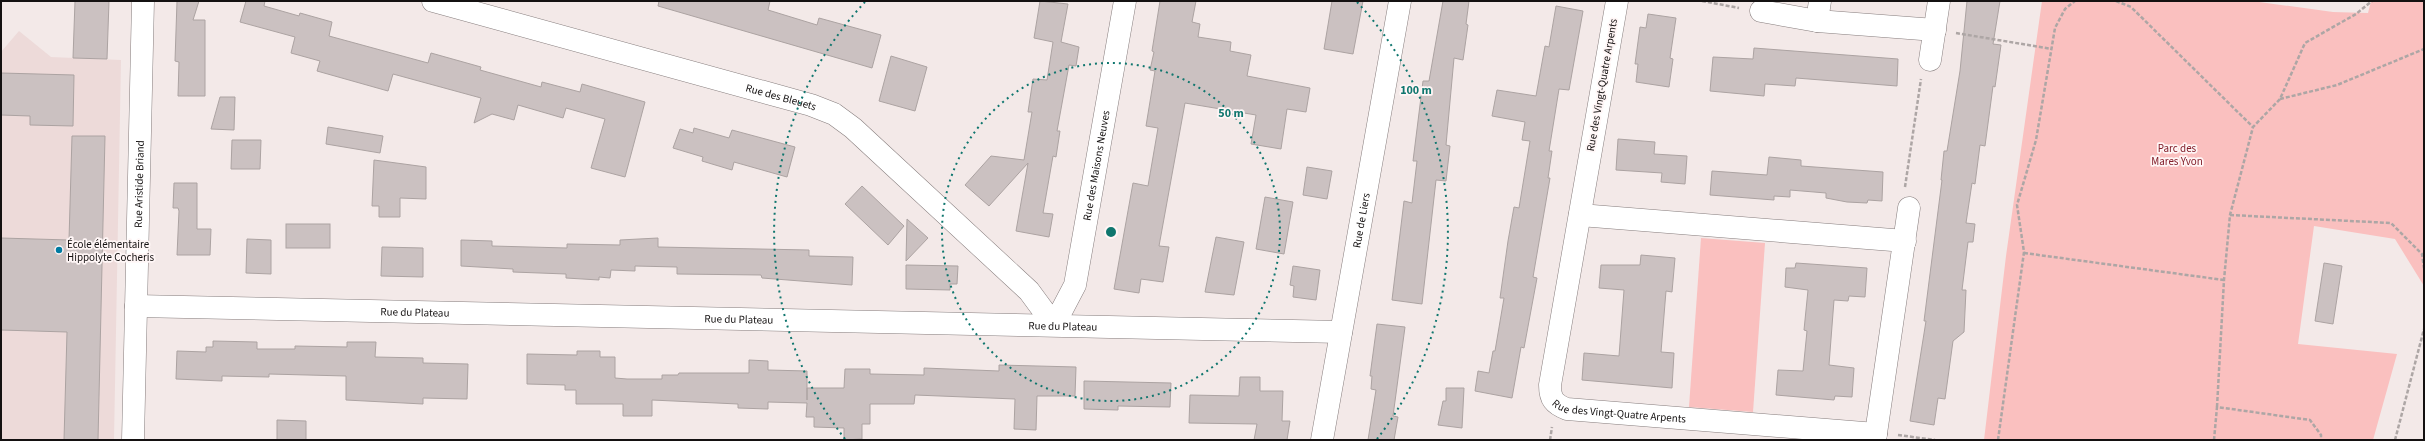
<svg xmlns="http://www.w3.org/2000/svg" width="2425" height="441" font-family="'Source Sans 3',sans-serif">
<rect width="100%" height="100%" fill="#f3e9e8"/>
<path fill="#eddad9" d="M19,31L51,57L121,60L114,440H1V52Z"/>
<g fill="#fac0bf">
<path d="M2042,1H2252L2333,12L2368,13L2371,1H2424V286L2395,239L2314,226L2298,344L2397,354L2373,440H1984L2006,256Z"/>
<path d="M1701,238L1765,243L1753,412L1689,407Z"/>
</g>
<g fill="#cbc1c1" stroke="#aca3a2">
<path d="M75,1H109L107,59L73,58Z"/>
<path d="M177,1H199L193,20H205V96H178L179,62L175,61Z"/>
<path d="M246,1H265L264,6L299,16L300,13L332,22L329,36L428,63L431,53L481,67L480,70L541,87L542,82L580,92L582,84L645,102L625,177L591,168L605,119L566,108L563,118L518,105L514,120L492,114L474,123L481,98L393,74L388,91L317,71L320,61L291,53L295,37L240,22Z"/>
<path d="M659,1H770L768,10L817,25L819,18L881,35L872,68L658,6Z"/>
<path d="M1040,1L1068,4L1061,42L1079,47L1076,66L1069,65L1057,131H1060L1056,157L1053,156L1043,213L1053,214L1049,237L1016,231L1028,163L989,206L965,185L991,156L1024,160L1032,112H1028L1033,79L1047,80L1053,42L1034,38Z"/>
<path d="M1160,1H1196L1192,22L1200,24L1198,37L1231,42L1230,51L1251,55L1247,76L1310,88L1306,112L1287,109L1281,149L1251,144L1256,115L1185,103L1159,246L1169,247L1163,282L1141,279L1139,293L1114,289L1133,183L1148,186L1158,128L1146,126L1155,71L1150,70L1154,52L1152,51Z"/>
<path d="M1332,1H1363L1353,54L1324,49Z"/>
<path d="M1443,1H1469L1466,24L1468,25L1463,60L1454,58L1446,145L1450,146L1446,181L1436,180L1422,304L1392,300L1404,201L1412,203L1417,161H1413L1423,81H1429Z"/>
<path d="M1967,1H2000L1993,44L2001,45L1995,87L1993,86L1985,146L1980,145L1975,184L1972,183L1966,223L1975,224L1973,242H1968L1962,290H1966L1964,332L1953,341L1945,399L1938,398L1934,425L1910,421L1926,321H1924L1942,180H1941L1944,151H1947L1960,71Z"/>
<path d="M1556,6L1583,11L1569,90L1559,89L1549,151H1552L1548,178H1550L1533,277L1537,278L1524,348L1521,347L1512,398L1475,391L1478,371L1489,373L1493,351H1495L1504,298H1500L1508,241L1514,207L1519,208L1530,141L1522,140L1525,122L1492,116L1497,90L1536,96L1545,46L1549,47Z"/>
<path d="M1648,14L1676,18L1670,58L1673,59L1669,87L1636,82L1638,64H1635L1640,27L1646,28Z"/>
<path d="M1754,48L1898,59L1897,86L1796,78L1795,86L1765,84L1764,96L1710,91L1713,57L1753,59Z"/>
<path d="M891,56L927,67L915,111L879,101Z"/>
<path d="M1,73L74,75L73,126L30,125V116L1,115Z"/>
<path d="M220,97H235L234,130L211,129Z"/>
<path d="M328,127L383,136L380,153L326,144Z"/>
<path d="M694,128L729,138L732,130L795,147L787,177L734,162L732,170L702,161L703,157L673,148L680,129L693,133Z"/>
<path d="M72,136H105L98,440H64L67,332L1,330V238L69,240Z"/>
<path d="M1618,139L1655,142L1654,154L1687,156L1685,184L1661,182L1662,173L1616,170Z"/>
<path d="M232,140H261L260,169H231Z"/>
<path d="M1769,157L1801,160V166L1883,172L1882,201L1868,200L1867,203L1847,202L1826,198V193L1790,190V197L1774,196V200L1710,195L1712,171L1767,175Z"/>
<path d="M374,160L426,167V199L400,198V217H379V206H372Z"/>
<path d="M1307,167L1332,171L1327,199L1303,195Z"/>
<path d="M174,183H197V229H211L210,255H177L179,211L178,208H173Z"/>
<path d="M862,186L904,226L888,245L845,204Z"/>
<path d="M1265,197L1293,202L1284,254L1256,249Z"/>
<path d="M907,219L928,238L906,261Z"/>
<rect x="286" y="224" width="44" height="24"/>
<path d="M1216,237L1244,242L1234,295L1205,292Z"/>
<path d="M658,238V247L809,250V256L853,257L852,285L762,278L761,275L677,274V267L635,266V271L611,270L610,278L599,277V280L566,278V274L513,272V269L461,266V240L492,241V246L567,248V244L620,245V240Z"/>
<path d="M247,239L271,240V274L246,273Z"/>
<path d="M382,247L423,248V277L381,276Z"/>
<path d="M1641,255L1675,258L1672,292L1666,291L1661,352L1674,353L1672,388L1582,380L1584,353L1619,356L1624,290L1599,288L1601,265H1640Z"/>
<path d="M1796,263L1867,268L1865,297L1849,296L1848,301L1834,300L1829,365L1854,368L1852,397L1835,396L1834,400L1776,395L1778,370L1803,371L1807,331L1804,330L1808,290L1785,287L1786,268H1795Z"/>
<path d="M2324,263L2342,266L2333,324L2315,321Z"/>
<path d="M906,265L958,266L957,284H950V290L906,289Z"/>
<path d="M1293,266L1320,270L1316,300L1293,297L1294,286L1290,285Z"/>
<path d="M1377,324L1405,327L1393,416L1398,417L1394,440H1368L1376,390L1371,389L1372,376H1370Z"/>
<path d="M213,341L257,342V349H295V346L347,347V342H376L375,357L423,358V363L468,364L467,399L423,398V404L346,400V376L269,374V377L222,376V381L176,379L177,351L206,352V347H213Z"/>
<path d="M577,351H600V357H615V378L627,379H662V375H678L679,373H749V360L768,361V370L807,371V400V388H844L845,369H870V374L924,375V368L999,371V365L1076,367L1075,396H1037L1036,430L1014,429L1015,399L915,395L914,404H870V424H862V439L844,440V428L814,427V417H806L807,403L768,402V409L738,408V404L652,400V416H623V404H576V390H565V385L527,384V354L577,355Z"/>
<path d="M1240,377H1260V391H1283L1282,421H1290L1287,440H1254L1257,424L1189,423L1190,395L1239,396Z"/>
<path d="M1084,381L1171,383L1170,407L1118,406V410L1084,409Z"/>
<path d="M1446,388H1464L1462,428L1438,425L1443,401H1446Z"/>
<path d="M277,420L306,421V440H277Z"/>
</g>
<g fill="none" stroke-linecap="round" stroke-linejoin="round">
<defs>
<g id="minor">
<path id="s1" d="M433,1L811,105L834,114L853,128L1029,291L1054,325L1075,285L1125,1"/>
<path id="s2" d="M1617,1L1550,385C1550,399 1554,404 1567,409L1876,434"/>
<path d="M1761,11L1817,21L1935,30"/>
<path d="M1817,21L1820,1"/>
<path d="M1930,60L1939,1"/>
<path d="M1580,215L1905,241"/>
<path id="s3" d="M136,306L1341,332"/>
<path id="s4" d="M133,440L143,1"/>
<path id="s5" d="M1322,440L1400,1"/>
<path d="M1875,440L1909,208"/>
</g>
</defs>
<use href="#minor" stroke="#867d7d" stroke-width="23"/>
<g stroke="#ada6a5" stroke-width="2.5" stroke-dasharray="4 2" stroke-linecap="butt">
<path d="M1702,1L1739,8"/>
<path d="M2116,1L2131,7L2253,127L2280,99L2305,43L2356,14L2372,1"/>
<path d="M1956,33L2052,49"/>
<path d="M2280,99L2337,85L2424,49"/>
<path d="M1905,187L1921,79"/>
<path d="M2230,215L2391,223L2422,254L2424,268"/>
<path d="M2024,253L2224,280"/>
<path d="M2217,407L2224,280L2230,215L2253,127"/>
<path d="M1898,435L1935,440"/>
<path d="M1550,440L1552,427"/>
<path d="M1998,440L2024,252L2017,205L2036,140L2055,28L2065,9L2075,1"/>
<path d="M2214,440L2217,407L2310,420L2321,435V440"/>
<path d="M2395,440L2424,329"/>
</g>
<use href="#minor" stroke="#fff" stroke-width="22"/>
</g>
<g fill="none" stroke="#0f766e" stroke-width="2" stroke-dasharray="2 4">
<circle cx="1111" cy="232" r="169"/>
<path d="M845 439A337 337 0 0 1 865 2M1357 2A337 337 0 0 1 1377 439"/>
</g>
<circle fill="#007ba2" stroke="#fff6f6" stroke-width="1.5" cx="59" cy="250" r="4"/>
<g text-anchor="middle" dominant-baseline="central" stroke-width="3.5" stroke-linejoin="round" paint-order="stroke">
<g font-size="11" fill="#141111" stroke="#fff6f6">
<text transform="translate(1602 85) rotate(-80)">Rue des Vingt-Quatre Arpents</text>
<text stroke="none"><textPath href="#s1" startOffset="361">Rue des Bleuets</textPath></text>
<text stroke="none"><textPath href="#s1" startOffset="889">Rue des Maisons Neuves</textPath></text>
<text stroke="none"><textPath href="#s4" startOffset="256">Rue Aristide Briand</textPath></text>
<text stroke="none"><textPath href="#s5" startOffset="223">Rue de Liers</textPath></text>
<text stroke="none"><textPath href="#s3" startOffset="279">Rue du Plateau</textPath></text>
<text stroke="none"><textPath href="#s3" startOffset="603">Rue du Plateau</textPath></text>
<text stroke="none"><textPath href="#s3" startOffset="927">Rue du Plateau</textPath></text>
<text stroke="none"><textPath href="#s2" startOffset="474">Rue des Vingt-Quatre Arpents</textPath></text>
</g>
<g font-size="11" fill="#821e2a" stroke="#fff6f6">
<text x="2177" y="148">Parc des<tspan x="2177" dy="13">Mares Yvon</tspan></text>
</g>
<g font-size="11" fill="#141111" stroke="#fff6f6" text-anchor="start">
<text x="67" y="244">École élémentaire<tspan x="67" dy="13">Hippolyte Cocheris</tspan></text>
</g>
</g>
<circle cx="1111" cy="232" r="6" fill="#0f766e" stroke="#fff6f6" stroke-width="2"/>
<g font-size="12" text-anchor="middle" font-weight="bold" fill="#0f766e" stroke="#fff6f6" stroke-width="3.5" stroke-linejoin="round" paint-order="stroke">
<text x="1416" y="94">100 m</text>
<text x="1231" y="117">50 m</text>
</g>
<rect width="2425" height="441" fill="none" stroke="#141111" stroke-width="4"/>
</svg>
